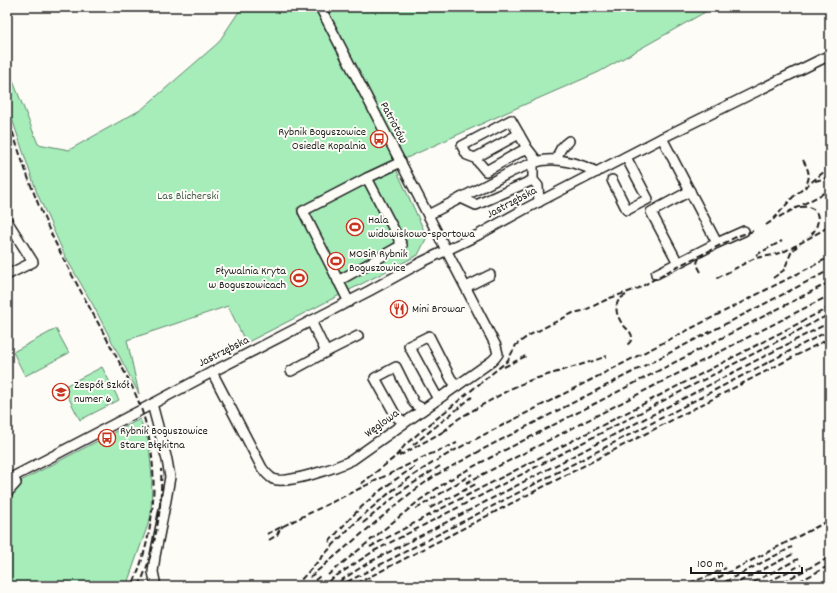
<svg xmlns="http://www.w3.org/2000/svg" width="837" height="593" font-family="Dekko,sans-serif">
<rect width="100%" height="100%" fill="#fdfcf7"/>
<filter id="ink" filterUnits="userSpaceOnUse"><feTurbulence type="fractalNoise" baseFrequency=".025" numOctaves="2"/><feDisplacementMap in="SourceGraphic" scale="8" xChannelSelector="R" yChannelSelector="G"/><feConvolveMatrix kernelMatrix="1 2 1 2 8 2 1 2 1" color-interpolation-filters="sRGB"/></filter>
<g filter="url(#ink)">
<g fill="#a6edba" stroke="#61846b">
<path d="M242,7H714L599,72L512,110L297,208L298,215L396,169L427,237L418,255L246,343L228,306L127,340L139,394L93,305L65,256L37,193L7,104V36L13,81L38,144L69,150L142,109L218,43Z"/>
<path d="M56,329L69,353L25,376L13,352Z"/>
<path d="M102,367L119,400L80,420L63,387Z"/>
<path d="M140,419L149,443L152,478L151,516L128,581L125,586H7V488Z"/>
</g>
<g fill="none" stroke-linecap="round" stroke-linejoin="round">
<defs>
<g id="minor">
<path d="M662,138L717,243"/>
<path d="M527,148L486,171L475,158L467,155L462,146L511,120L527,148L537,161"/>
<path d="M475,158L519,134"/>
<path d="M557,159C559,150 562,146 569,141"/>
<path d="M612,180L627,210L648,199L626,157"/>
<path d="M461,198L476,205L533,180"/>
<path d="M539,202L538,186L533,180V163C554,155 578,163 597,172"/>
<path d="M428,215L513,171L533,163"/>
<path d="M7,221L33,262L7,275"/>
<path d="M678,263L651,212L690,191"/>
<path d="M656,274L717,243L744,231"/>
<path d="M338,281L402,245L367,178"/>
<path d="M466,287L490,275"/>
<path d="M349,302L303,211L367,178L401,162"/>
<path d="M326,352L358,336"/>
<path d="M291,371L326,352L311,321"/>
<path d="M212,372L262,468C265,472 268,476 273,479C286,485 338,467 352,460L492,361L495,358L498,354L496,346L320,7"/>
<path d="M438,399L409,346L429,336L451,379L457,386"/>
<path d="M152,404L167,460L170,477L166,500L155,556L153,572L156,586"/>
<path d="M405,422L398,418L396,416L375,378L396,367L414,403L416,405L424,409"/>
<path d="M7,480L141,410L212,372L369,291L422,262L478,235L523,210L662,138L830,55"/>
<path d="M7,493L16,483L13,477"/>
</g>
</defs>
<use href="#minor" stroke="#1c1c1c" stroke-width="12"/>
<use href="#minor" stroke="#fdfcf7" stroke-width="9"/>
<g stroke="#1c1c1c" stroke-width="2" stroke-dasharray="6 3" stroke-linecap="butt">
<path d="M7,115C21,158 35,201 55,242C72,276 91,310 109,343C119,362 130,381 138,400C161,459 158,528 132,586"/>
<path d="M803,160C808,169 812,177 805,186"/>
<path d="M815,181L830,177"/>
<path d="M800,207C821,204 822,223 811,235"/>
<path d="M779,217L830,190"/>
<path d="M766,225L772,221L793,197L830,167"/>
<path d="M756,255L782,241"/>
<path d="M701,272C696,264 695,260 704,255"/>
<path d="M717,278L755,258L773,255L785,251L795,246L830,226"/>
<path d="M773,278L784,270L791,253L797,246"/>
<path d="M626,295C618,299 615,303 617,313C618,316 619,319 621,322C626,330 639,335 627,345"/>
<path d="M504,367L526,356"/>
<path d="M443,432L458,419L512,388L531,380L593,361L607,356"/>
<path d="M413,445L472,397"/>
<path d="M396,456L406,444L419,433L505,363L508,360L516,345L528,336L573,313L583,311L610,298L637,289L676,267L703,254L738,236L753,231"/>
<path d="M399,456L448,429"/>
<path d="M466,483L830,295"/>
<path d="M361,484L400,453"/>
<path d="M430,508L476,484"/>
<path d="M416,509L472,474"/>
<path d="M363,523L403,490L440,466"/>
<path d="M267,534L426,456L457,443"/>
<path d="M269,540L277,535L280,529L283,526"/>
<path d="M329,542C343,526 358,509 375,495C388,484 402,475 416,466"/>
<path d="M370,547L435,512L830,307"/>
<path d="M328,575L420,500L449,480L480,463L830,282"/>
<path d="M310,577L412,492L436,475L491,445L830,270"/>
<path d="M340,581L368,563L395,549L830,322"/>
<path d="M347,582L830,330"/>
<path d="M356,584L830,338"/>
<path d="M139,586C155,552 163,506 161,469"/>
<path d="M295,586C321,559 345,530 374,506C403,480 436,460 470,442L830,257"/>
<path d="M308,586L320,576"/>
<path d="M321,586L374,551L403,536L830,314"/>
<path d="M681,586L706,577L726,568"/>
<path d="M702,586L830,520"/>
<path d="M717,586L792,547"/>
<path d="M731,586L795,553"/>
<path d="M746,586L798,559"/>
<path d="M760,586L801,565"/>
<path d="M775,586L830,557"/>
<path d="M791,586L830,565"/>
</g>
</g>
</g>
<defs>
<symbol id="bus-ring" viewBox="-11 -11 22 22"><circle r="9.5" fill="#fdfcf7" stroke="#c8321e" stroke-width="1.5"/><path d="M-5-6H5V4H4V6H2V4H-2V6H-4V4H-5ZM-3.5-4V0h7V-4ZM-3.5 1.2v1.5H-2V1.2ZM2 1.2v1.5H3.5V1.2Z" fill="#c8321e"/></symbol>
<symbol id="stadium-ring" viewBox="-11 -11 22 22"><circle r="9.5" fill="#fdfcf7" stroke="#c8321e" stroke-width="1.5"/><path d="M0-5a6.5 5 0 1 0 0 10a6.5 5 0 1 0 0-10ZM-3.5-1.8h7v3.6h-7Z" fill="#c8321e"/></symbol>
<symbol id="restaurant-ring" viewBox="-11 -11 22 22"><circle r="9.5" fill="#fdfcf7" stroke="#c8321e" stroke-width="1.5"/><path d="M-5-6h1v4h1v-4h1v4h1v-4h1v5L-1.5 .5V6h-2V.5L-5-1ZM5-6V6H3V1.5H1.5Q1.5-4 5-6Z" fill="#c8321e"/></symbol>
<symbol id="school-ring" viewBox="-11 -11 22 22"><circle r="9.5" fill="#fdfcf7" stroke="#c8321e" stroke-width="1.5"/><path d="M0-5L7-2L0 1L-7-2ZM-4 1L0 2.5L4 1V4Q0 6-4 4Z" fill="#c8321e"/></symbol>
</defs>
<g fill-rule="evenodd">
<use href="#bus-ring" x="369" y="129" width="20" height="20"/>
<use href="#stadium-ring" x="345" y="217" width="20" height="20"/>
<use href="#stadium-ring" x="326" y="251" width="20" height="20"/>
<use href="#stadium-ring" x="289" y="268" width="20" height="20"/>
<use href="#restaurant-ring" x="389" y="299" width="20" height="20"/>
<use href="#school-ring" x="51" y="382" width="20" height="20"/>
<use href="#bus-ring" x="97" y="428" width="20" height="20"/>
</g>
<g text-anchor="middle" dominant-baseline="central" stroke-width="4" stroke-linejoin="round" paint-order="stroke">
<g font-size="12" fill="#1c1c1c" stroke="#fdfcf7">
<text transform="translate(393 123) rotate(62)">Patriotów</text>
<text transform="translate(512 203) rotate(-28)">Jastrzębska</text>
<text transform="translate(224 352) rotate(-27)">Jastrzębska</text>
<text transform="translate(382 424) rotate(-36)">Węglowa</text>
</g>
<g font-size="12" fill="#1c1c1c" stroke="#fdfcf7" text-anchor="start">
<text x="366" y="132" text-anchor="end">Rybnik Boguszowice<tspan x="366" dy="14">Osiedle Kopalnia</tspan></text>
<text x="368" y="220">Hala<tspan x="368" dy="14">widowiskowo-sportowa</tspan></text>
<text x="349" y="254">MOSiR Rybnik<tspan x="349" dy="14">Boguszowice</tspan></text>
<text x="286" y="271" text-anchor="end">Pływalnia Kryta<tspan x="286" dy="14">w Boguszowicach</tspan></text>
<text x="412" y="309">Mini Browar</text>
<text x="74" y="385">Zespół Szkół<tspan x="74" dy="14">numer 6</tspan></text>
<text x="120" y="431">Rybnik Boguszowice<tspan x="120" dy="14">Stare Błękitna</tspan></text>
</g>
<g font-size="12" fill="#455b4b" stroke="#fdfcf7">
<text x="188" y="196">Las Blicherski</text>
</g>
</g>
<rect width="837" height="593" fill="none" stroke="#fdfcf7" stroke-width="24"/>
<rect x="12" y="12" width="813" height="569" fill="none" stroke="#1c1c1c" stroke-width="1.5" filter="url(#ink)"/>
<path d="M691 567v6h111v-6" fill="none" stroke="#1c1c1c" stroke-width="2"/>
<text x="697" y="567" font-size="12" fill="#1c1c1c" stroke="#fdfcf7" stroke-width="3" paint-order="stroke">100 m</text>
</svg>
